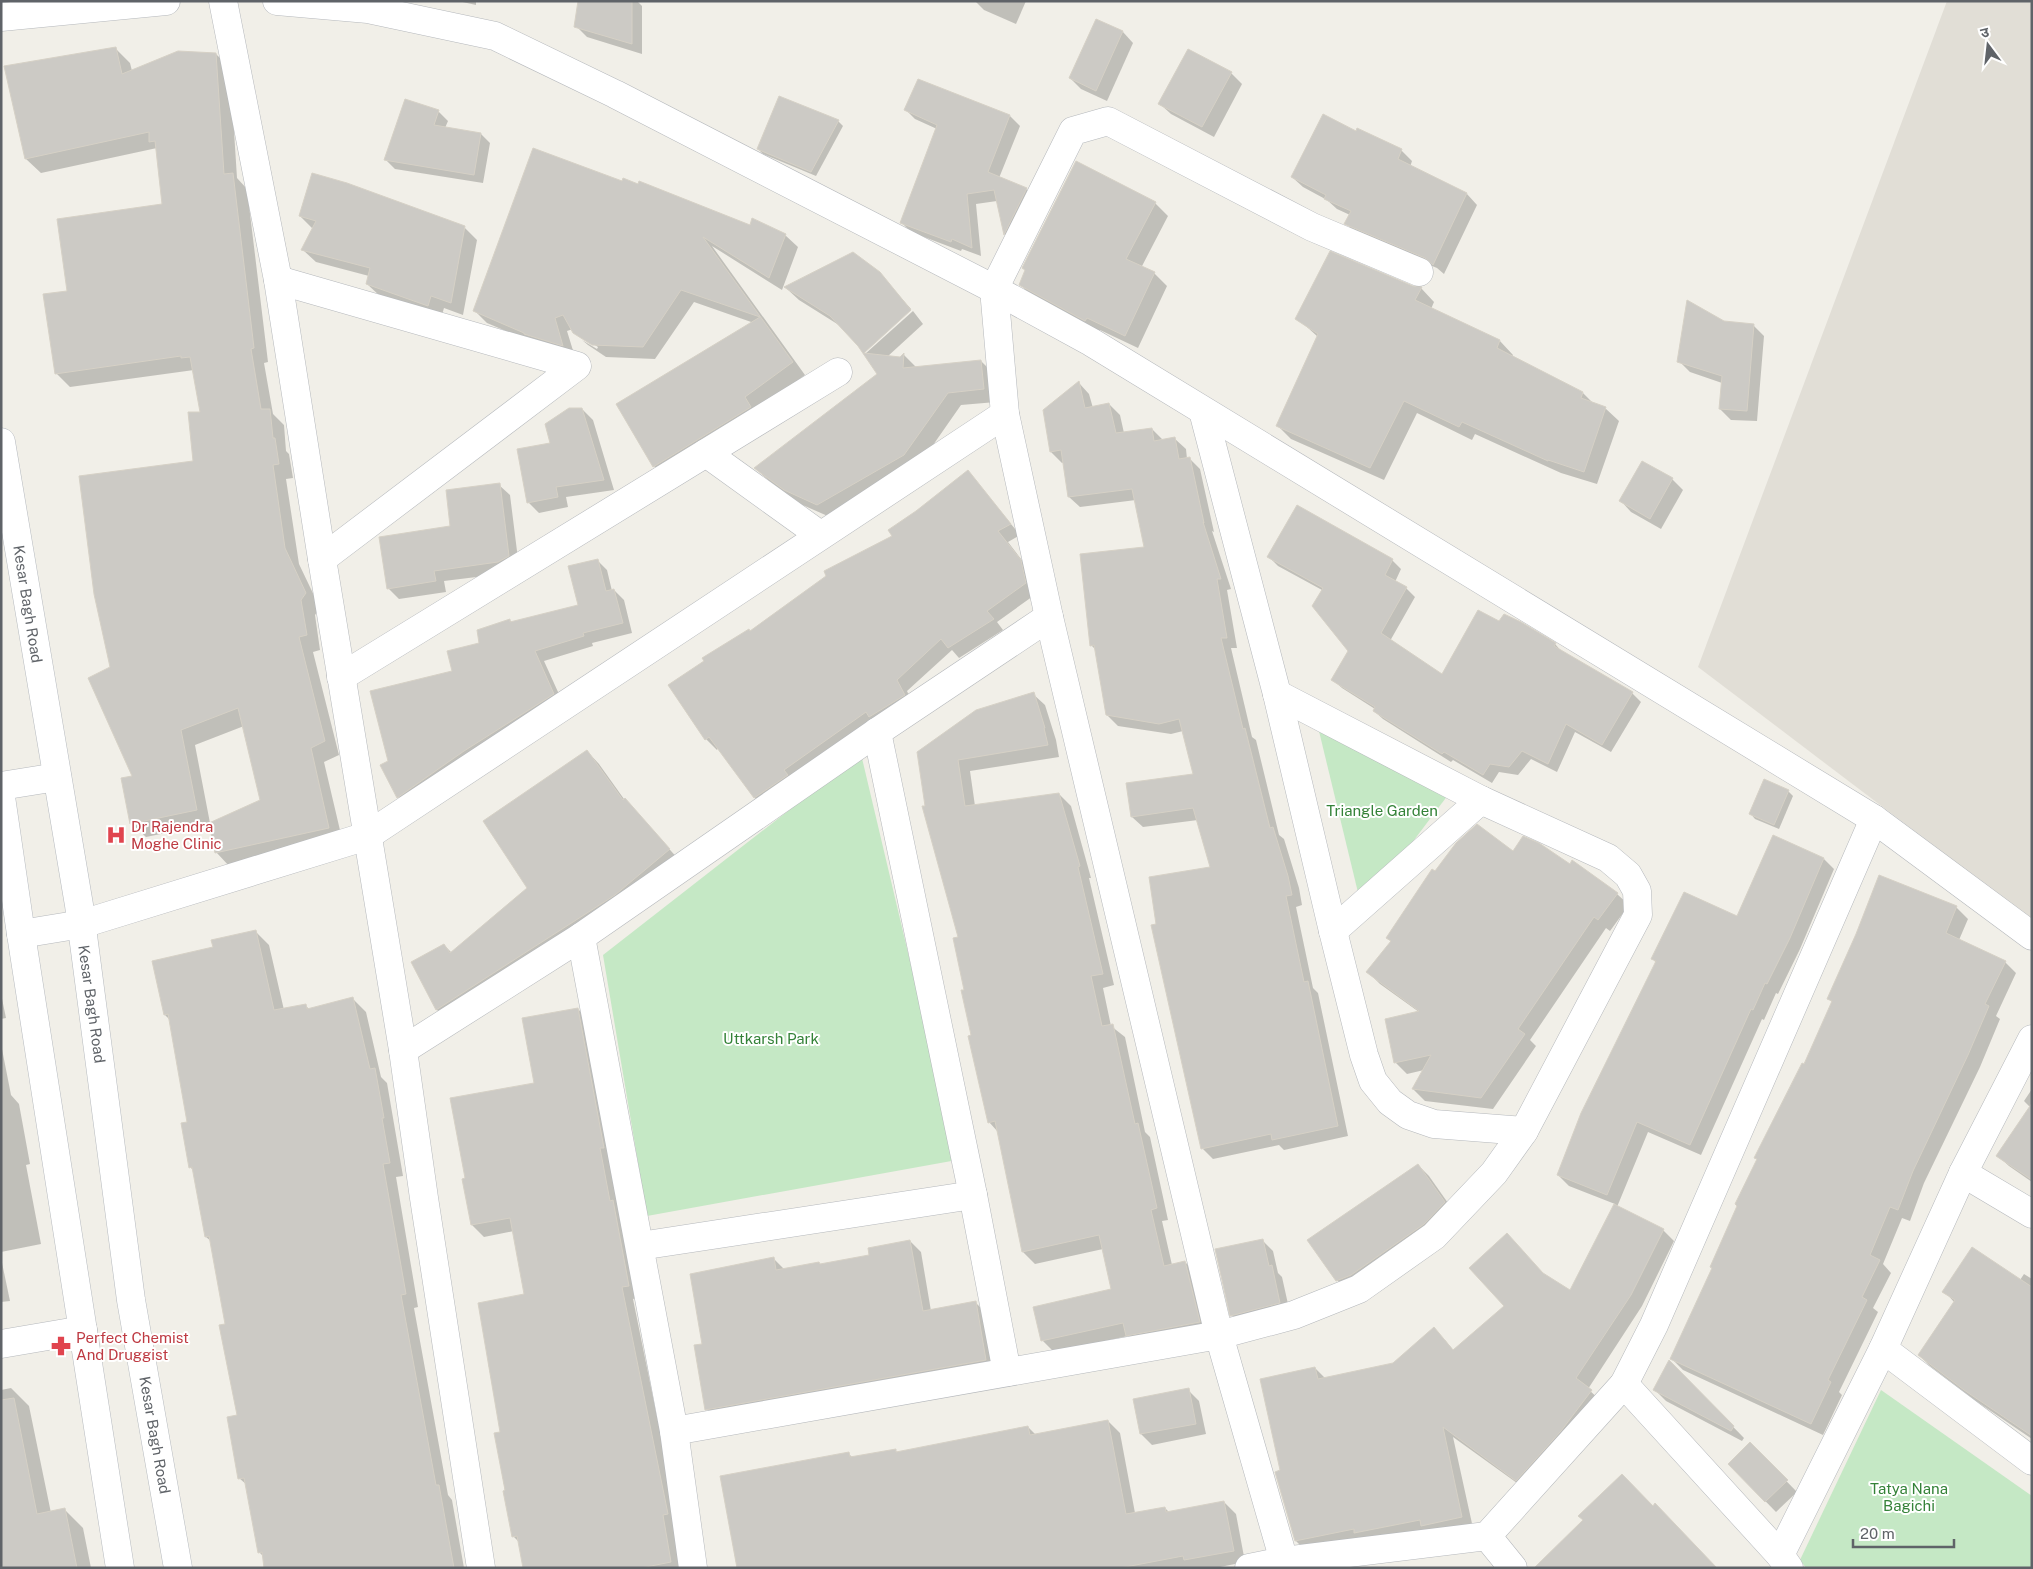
<svg xmlns="http://www.w3.org/2000/svg" width="2033" height="1569" font-family="'Public Sans','Noto Sans Devanagari',sans-serif">
<rect width="100%" height="100%" fill="#f1efe8"/>
<path fill="#e1ded6" d="M1947,1H2029L2032,3V920L1698,667Z"/>
<g fill="#c5e8c5">
<path d="M1318,727L1448,795L1362,909Z"/>
<path d="M861,754L957,1160L647,1216L603,955Z"/>
<path d="M1881,1390L2032,1496V1568H1806L1800,1560Z"/>
</g>
<g fill="#0003" fill-rule="evenodd">
<path d="M458,1H476V5Z"/>
<path d="M580,1H637L642,6V54L587,37L576,26Z"/>
<path d="M975,1H1026L1016,24L984,10Z"/>
<path d="M1097,21L1123,32L1133,43L1107,101L1081,89L1070,78Z"/>
<path d="M116,49L130,63L132,71L216,54L230,68L237,178L247,189L268,362L264,363L273,414L284,425L286,451L289,454L293,478L286,479L299,564L320,608L315,615L320,650L313,652L339,755L324,762L343,843L230,867L216,852L210,824L146,837L131,823L133,777L111,668L194,463L201,413L194,370L70,387L56,373L69,292L163,205L157,148L41,173L26,159L6,67ZM244,726L262,800L210,823L195,745Z"/>
<path d="M1188,50L1232,74L1242,84L1214,137L1171,114L1160,104Z"/>
<path d="M919,81L1010,116L1020,126L999,178L1026,189L1036,199L1014,243L1005,234L997,201L976,204L981,256L962,249L961,251L911,232L901,222L937,129L915,119L905,109Z"/>
<path d="M438,111L448,121L445,128L481,134L490,143L483,183L395,169L386,160Z"/>
<path d="M838,121L843,126L816,176L763,154L758,149Z"/>
<path d="M1356,133L1401,150L1412,161L1410,167L1467,194L1477,205L1444,274L1437,268L1356,234L1346,223L1350,215L1337,209L1327,200L1303,187L1292,177Z"/>
<path d="M622,183L750,226L785,235L798,247L782,290L712,246L805,375L667,479L654,466L617,404L754,323L694,302L655,359L606,357L588,345L582,340L597,349L598,347L581,336V338L573,329L567,331L575,357L534,343L487,323L474,310Z"/>
<path d="M1155,203L1168,216L1141,268L1154,273L1167,286L1138,348L1100,330L1099,333L1033,298L1020,284Z"/>
<path d="M300,216L464,227L477,240L463,315L444,308L441,318L380,296L367,284L369,276L316,262L303,250L313,229Z"/>
<path d="M879,273L911,309L863,352L842,327L799,300L786,288Z"/>
<path d="M1413,288H1421L1434,302L1431,309L1500,341L1513,355L1512,357L1583,393L1594,404L1605,408L1619,421L1597,484L1561,473L1475,434L1472,440L1417,413L1384,480L1291,439L1278,426L1318,337L1297,318Z"/>
<path d="M913,311L923,324L887,357L900,358L904,355L917,368L981,361L994,374L996,402L961,405L917,468L830,517L798,503L769,481L756,469L879,374L865,354Z"/>
<path d="M1723,323L1753,325L1764,336L1757,421L1731,420L1720,409L1722,383L1690,372L1679,361Z"/>
<path d="M1079,383L1089,394L1093,408L1109,404L1120,415L1124,433L1152,429L1163,440L1175,439L1186,449L1187,459H1190L1200,469L1214,532L1212,531L1231,589L1227,590L1237,648H1231L1252,737L1256,740L1279,835L1284,839L1299,888L1302,905L1296,907L1313,988L1318,993L1348,1136L1284,1150L1279,1145L1213,1159L1202,1148L1158,925L1212,868L1198,820L1143,827L1132,817L1195,775L1183,731L1171,734L1118,726L1107,715L1097,651L1091,645L1146,548L1136,500L1080,507L1069,497L1064,462L1062,463L1051,452L1044,411Z"/>
<path d="M582,409L593,420L614,490L566,497L568,507L539,513L528,502L552,444Z"/>
<path d="M968,472L1020,535L1008,542L1031,572L1036,594L997,622L1003,630L959,658L952,650L907,691L914,706L765,808L755,798L718,748L717,750L706,739L751,632L894,536L916,512Z"/>
<path d="M1672,479L1683,490L1661,529L1631,512L1621,501Z"/>
<path d="M499,485L510,495L519,567L509,573L444,581L446,592L399,599L388,588Z"/>
<path d="M1269,557L1392,560L1401,569L1395,582L1406,588L1415,597L1390,641L1442,676L1500,623L1555,644L1563,653L1632,693L1641,702L1611,752L1575,732L1557,772L1531,759L1518,775L1499,772L1492,783L1453,760L1451,762L1383,719L1374,711L1375,709L1342,688L1333,680L1350,651L1322,590L1278,566Z"/>
<path d="M597,560L607,570L612,591L614,590L624,600L632,633L592,643L593,646L544,661L563,703L407,806L398,797L389,762L453,671L480,644L510,620L512,623L579,606Z"/>
<path d="M1033,694L1045,705L1056,740L1059,757L970,771L975,806L1059,794L1071,806L1091,878H1089L1114,985L1103,988L1111,1026L1125,1037L1145,1132L1150,1137L1168,1220L1162,1221L1172,1265L1185,1262L1197,1274L1211,1334L1139,1347L1128,1336L1054,1352L1042,1340L1112,1290L1103,1249L1035,1264L1023,1252L998,1132L989,1122L972,1036L959,938L927,806L918,752Z"/>
<path d="M587,751L599,764L624,799L681,862L450,1022L437,1010L413,962L444,945L452,953L529,888Z"/>
<path d="M1788,791L1793,796L1779,829L1755,819L1750,813Z"/>
<path d="M1513,853L1617,894L1629,905L1610,931L1606,928L1530,1040L1536,1046L1493,1109L1425,1101L1413,1089L1424,1070L1407,1074L1395,1062L1419,1012L1380,984L1368,972L1392,942L1388,938L1435,872Z"/>
<path d="M1824,859L1834,869L1800,949L1778,994L1776,993L1764,1020L1762,1019L1701,1155L1648,1132L1617,1207L1663,1230L1674,1241L1642,1306L1588,1389L1602,1402L1528,1491L1453,1437L1473,1528L1307,1552L1296,1541L1281,1471L1315,1368L1326,1379L1394,1364L1445,1340L1454,1351L1545,1276L1571,1292L1615,1204L1569,1186L1558,1175L1656,963L1653,959L1737,918Z"/>
<path d="M1956,907L1968,919L1959,940L2005,962L2016,973L1996,1016L2000,1019L1980,1067L1924,1183L1910,1221L1902,1218L1883,1264L1891,1273L1873,1308L1878,1312L1839,1392L1842,1395L1823,1435L1683,1370L1672,1359L1713,1268L1758,1160L1756,1158L1805,1066L1833,1003L1829,999Z"/>
<path d="M255,931L269,945L284,1010L306,1006L310,1010L353,999L366,1012L381,1077L387,1083L403,1176L396,1177L418,1307L414,1308L448,1495L452,1500L464,1568L273,1566L259,1552L247,1485L239,1478L238,1416L227,1325L212,1242L206,1237L194,1171L190,1167L188,1123L170,1020L165,1015L214,948Z"/>
<path d="M1,994L6,1018L1,1019Z"/>
<path d="M578,1009L590,1021L640,1297L633,1299L679,1525L681,1568H525L520,1543L513,1536L495,1434L501,1433L488,1362H490L526,1295L514,1231L484,1237L472,1225L463,1180L467,1179L535,1084Z"/>
<path d="M1,1044L11,1095L19,1104L30,1164L26,1165L41,1244L1,1252Z"/>
<path d="M2032,1089V1182L2009,1166L1998,1156L2030,1107L2024,1101Z"/>
<path d="M1418,1165L1429,1176L1455,1213L1348,1291L1337,1280Z"/>
<path d="M1262,1240L1273,1251L1278,1273L1282,1277L1290,1313L1242,1326L1232,1315Z"/>
<path d="M910,1241L921,1252L931,1311L976,1303L986,1313L997,1371L717,1420L707,1409L703,1345L773,1258L784,1269L821,1265L871,1256Z"/>
<path d="M1,1258L10,1301L1,1302Z"/>
<path d="M2024,1274L2032,1279V1439L1976,1401L1930,1366L1919,1355L1955,1303L1944,1291L2020,1280Z"/>
<path d="M1670,1362L1744,1438L1742,1441L1666,1401L1655,1390Z"/>
<path d="M11,1388L29,1406L51,1513L65,1510L83,1528L91,1568H1V1390Z"/>
<path d="M1188,1390L1199,1401L1206,1434L1152,1445L1141,1434Z"/>
<path d="M1108,1421L1120,1433L1135,1513L1165,1508L1170,1513L1224,1502L1236,1514L1245,1562L1215,1568H737L721,1477L848,1453L853,1458L895,1450L898,1453L1028,1427L1036,1435Z"/>
<path d="M1750,1444L1797,1492L1776,1512L1729,1464Z"/>
</g>
<g fill="#cccac5" stroke="#d6d1c6">
<path d="M578,1H632V44L574,27Z"/>
<path d="M1096,19L1123,31L1096,91L1069,78Z"/>
<path d="M116,47L122,74L178,51L216,53L224,174L233,173L254,348L251,349L261,409H270L273,438H275L279,464L273,465L285,548L306,593L301,600L307,635L299,637L325,741L311,748L329,828L215,853L209,823L260,800L238,708L181,730L197,810L130,824L121,778L132,776L88,678L110,667L94,594L79,476L193,461L188,412H200L190,357L181,358V356L55,374L43,294L67,291L57,219L162,204L155,141L149,142V132L25,159L4,66Z"/>
<path d="M1188,49L1232,72L1202,127L1158,104Z"/>
<path d="M918,79L1010,115L988,172L1027,188L1004,235L994,190L967,194L972,248L952,239L951,242L900,223L937,125L904,110Z"/>
<path d="M779,96L839,120L811,172L757,149Z"/>
<path d="M405,99L439,110L434,125L481,133L474,175L384,160Z"/>
<path d="M1323,114L1356,131L1357,128L1402,149L1398,159L1467,193L1433,265L1425,258L1344,224L1351,211L1324,199L1326,195L1291,177Z"/>
<path d="M533,148L622,181L623,178L638,184L639,181L750,225L752,218L786,234L769,278L703,237L793,362L745,397L751,407L653,467L616,404L760,317L681,290L643,347L592,345L573,333L563,315L555,318L563,346L524,334V333L473,311Z"/>
<path d="M1076,161L1156,202L1126,259L1155,272L1125,336L1087,318L1085,321L1019,285L1025,270L1022,268Z"/>
<path d="M312,173L347,183L465,226L451,303L431,296L428,306L366,284L370,268L301,250L316,221L299,216Z"/>
<path d="M1330,251L1413,286L1422,287L1415,300L1500,340L1497,348L1583,392L1581,398L1606,407L1584,472L1548,460V461L1462,422L1459,427L1404,401L1370,468L1276,426L1318,334L1295,319Z"/>
<path d="M853,252L880,272L911,310L864,353L900,357L904,353L903,368L981,360L984,389L948,393L904,455L817,505L784,490L754,468L877,374L858,346L830,316L784,287Z"/>
<path d="M1687,300L1724,321L1754,324L1747,411L1719,409L1722,376L1677,362Z"/>
<path d="M1079,381L1085,408L1109,403L1116,433L1152,428L1154,441L1175,437L1179,459L1190,457L1204,523L1203,522L1221,579H1217L1227,638H1221L1243,729L1245,728L1270,828L1273,827L1288,876L1292,895L1286,896L1304,982L1308,981L1338,1126L1272,1140L1271,1134L1201,1149L1151,925L1156,924L1149,877L1210,867L1193,808L1131,817L1126,783L1193,774L1179,719L1159,724L1106,715L1094,645L1090,646L1080,554L1144,547L1132,489L1068,497L1061,450L1050,452L1043,410Z"/>
<path d="M569,408H582L604,480L556,487L558,497L527,503L517,449L550,443L545,424Z"/>
<path d="M1642,461L1673,478L1650,519L1619,501Z"/>
<path d="M968,470L1011,524L998,531L1021,560L1026,583L987,611L994,619L948,648L941,639L897,680L905,695L869,717L866,712L784,770L788,775L754,798L709,737L705,740L668,685L704,661L702,658L749,629L750,631L826,576L824,571L892,536L888,530L916,511Z"/>
<path d="M500,483L509,556L498,562L434,571L436,581L387,589L379,537L450,526L446,490Z"/>
<path d="M1297,505L1393,559L1385,575L1407,587L1381,633L1442,674L1478,610L1499,621L1504,614L1521,622L1556,643L1554,646L1633,692L1602,745L1566,724L1548,764L1522,751L1509,767L1490,764L1483,775L1444,752L1442,754L1373,711L1375,707L1331,680L1348,651L1312,606L1323,588L1267,557Z"/>
<path d="M598,559L606,591L614,589L623,623L583,633L584,636L535,651L554,694L464,751L397,798L380,765L388,761L370,691L452,671L447,651L479,643L477,630L510,619V622L578,605L568,566Z"/>
<path d="M1034,692L1045,728H1044L1048,745L958,760L965,806L1059,793L1080,866L1078,867L1103,974L1091,976L1102,1026L1113,1024L1135,1124L1138,1123L1157,1208L1151,1210L1164,1266L1185,1261L1200,1322L1126,1336L1123,1323L1041,1341L1033,1307L1111,1289L1099,1235L1022,1252L995,1121L988,1123L968,1036L971,1035L961,990H964L953,938L958,937L922,806H925L917,752L976,710Z"/>
<path d="M587,750L623,800L625,798L670,849L615,895L436,1010L411,962L444,944L450,953L527,888L483,821Z"/>
<path d="M1764,779L1789,790L1774,825L1749,814Z"/>
<path d="M1477,824L1513,851L1523,836L1539,843L1570,864L1572,860L1618,893L1598,920L1594,917L1518,1029L1525,1034L1481,1098L1412,1089L1431,1055L1394,1063L1385,1019L1419,1011L1366,972L1391,941L1386,938L1432,869L1435,871L1456,843Z"/>
<path d="M1773,835L1824,858L1790,938L1767,984L1765,983L1753,1010L1751,1009L1690,1145L1637,1122L1607,1195L1557,1175L1581,1113L1656,961L1651,959L1684,892L1737,916Z"/>
<path d="M1879,875L1957,906L1946,933L2006,961L1985,1004L1989,1006L1968,1055L1913,1171L1898,1210L1890,1207L1870,1255L1880,1260L1862,1297L1867,1300L1828,1380L1831,1382L1811,1424L1670,1359L1712,1268L1710,1267L1737,1206L1735,1204L1757,1159L1754,1158L1802,1063L1804,1064L1832,1001L1827,999L1856,934Z"/>
<path d="M256,930L274,1010L306,1004L307,1009L353,997L370,1069L375,1068L384,1118H382L390,1163L383,1164L406,1294L401,1295L436,1485H439L454,1568H264L262,1552L258,1553L244,1478L238,1479L227,1417L237,1415L219,1325L225,1324L209,1236L205,1237L192,1167L189,1168L181,1123L187,1122L168,1014L164,1015L152,961L213,947L211,940Z"/>
<path d="M578,1008L604,1148H600L610,1201L613,1200L629,1286L622,1287L668,1514L663,1515L671,1562L641,1568H523L517,1536L512,1537L503,1491L505,1490L494,1433L500,1432L478,1303L524,1294L510,1218L471,1225L462,1179L465,1178L450,1098L534,1083L522,1018Z"/>
<path d="M2032,1103V1180L1996,1156Z"/>
<path d="M1418,1164L1445,1202L1424,1224L1351,1275L1336,1281L1307,1240Z"/>
<path d="M1614,1204L1664,1229L1631,1295L1576,1378L1592,1390L1561,1431L1516,1481L1443,1427L1462,1517L1421,1526L1420,1520L1354,1533V1529L1295,1541L1275,1472L1280,1470L1260,1379L1315,1367L1318,1379L1393,1363L1434,1327L1453,1350L1504,1306L1469,1268L1507,1233L1543,1273L1570,1290Z"/>
<path d="M1263,1239L1269,1266L1272,1265L1280,1303L1230,1316L1215,1249Z"/>
<path d="M910,1240L923,1311L976,1301L986,1360L705,1410L694,1345L702,1344L690,1274L774,1257L776,1270L819,1262L820,1264L869,1255L868,1248Z"/>
<path d="M1972,1247L2032,1287V1436L1964,1390L1918,1355L1955,1300L1942,1292Z"/>
<path d="M1669,1360L1734,1426L1731,1431L1653,1390Z"/>
<path d="M1189,1388L1196,1424L1140,1434L1133,1399Z"/>
<path d="M14,1398L37,1514L65,1508L77,1568H1V1400Z"/>
<path d="M1108,1420L1126,1514L1165,1507L1166,1512L1224,1501L1234,1551L1184,1560L1183,1556L1120,1568H737L720,1476L849,1452L850,1457L896,1449V1452L1028,1426L1030,1435Z"/>
<path d="M1750,1442L1788,1480L1765,1502L1728,1464Z"/>
<path d="M1622,1474L1653,1506L1655,1503L1717,1568H1534L1583,1520L1578,1516Z"/>
</g>
<g fill="none" stroke-linecap="round" stroke-linejoin="round">
<defs>
<g id="minor">
<path d="M223,1L278,280L322,559L403,1050L424,1198L481,1568"/>
<path d="M277,1L368,9L495,36L615,94L994,289L1091,342L1874,819L2032,936"/>
<path d="M1,17L166,1"/>
<path d="M278,280L577,366L322,559"/>
<path d="M1203,411L1277,694L1333,931L1364,1055L1373,1081L1390,1102L1408,1115L1434,1124L1524,1131"/>
<path d="M706,453L820,535"/>
<path d="M341,677L838,372"/>
<path d="M1277,694L1481,800L1333,931"/>
<path d="M877,732L973,1195L1007,1372"/>
<path d="M1,786L57,777"/>
<path d="M21,934L82,924L367,836L1005,414"/>
<path d="M581,937L674,1431L693,1568"/>
<path d="M403,1050L581,937L877,732L1049,617"/>
<path d="M1963,1173L2032,1214"/>
<path d="M640,1246L973,1195"/>
<path d="M1,1344L83,1330"/>
<path d="M1883,1349L2032,1461"/>
<path d="M1624,1384L1780,1555L1789,1568"/>
<path d="M674,1431L1219,1335L1294,1315L1359,1289L1434,1236L1494,1173L1524,1131L1638,915L1637,891L1628,875L1608,858L1481,800"/>
<path d="M1487,1536L1513,1568"/>
<path d="M1780,1555L1883,1349L1963,1173L2032,1039"/>
<path d="M1284,1561L1219,1335L1049,617L1005,414L994,289L1073,131L1108,121L1312,227L1419,272"/>
<path d="M1249,1568L1284,1561L1487,1536L1624,1384L1654,1325L1874,819"/>
</g>
<g id="secondary">
<path d="M1,442L79,905L131,1300L178,1568"/>
<path d="M1,797L21,934L120,1568"/>
</g>
</defs>
<use href="#minor" stroke="#b5b8bc" stroke-width="29"/>
<use href="#secondary" stroke="#b6babf" stroke-width="29"/>
<use href="#minor" stroke="#fff" stroke-width="28"/>
<use href="#secondary" stroke="#fff" stroke-width="28"/>
</g>
<defs>
<symbol id="hospital-bare" viewBox="-9 -9 18 18"><path d="M-5-5h3v3.5h4V-5h3V5h-3V1.5h-4V5h-3Z" fill="#e0444e" stroke="#fff" stroke-width="2.5" paint-order="stroke"/></symbol>
<symbol id="pharmacy-bare" viewBox="-9 -9 18 18"><path d="M-2-6h4v4h4v4h-4v4h-4v-4h-4v-4h4Z" fill="#e0444e" stroke="#fff" stroke-width="2.5" paint-order="stroke"/></symbol>
</defs>
<g fill-rule="evenodd">
<use href="#hospital-bare" x="102" y="821" width="28" height="28"/>
<use href="#pharmacy-bare" x="47" y="1332" width="28" height="28"/>
</g>
<g text-anchor="middle" dominant-baseline="central" stroke-width="4" stroke-linejoin="round" paint-order="stroke">
<g font-size="15" fill="#5f6368" stroke="#fff">
<text transform="translate(28 604) rotate(81)">Kesar Bagh Road</text>
<text transform="translate(92 1004) rotate(82)">Kesar Bagh Road</text>
<text transform="translate(155 1435) rotate(80)">Kesar Bagh Road</text>
</g>
<g font-size="15" fill="#348238" stroke="#fff">
<text x="1382" y="810">Triangle Garden</text>
<text x="771" y="1038">Uttkarsh Park</text>
<text x="1909" y="1488">Tatya Nana<tspan x="1909" dy="17">Bagichi</tspan></text>
</g>
<g font-size="15" fill="#be3a42" stroke="#fff" text-anchor="start">
<text x="131" y="826">Dr Rajendra<tspan x="131" dy="17">Moghe Clinic</tspan></text>
<text x="76" y="1337">Perfect Chemist<tspan x="76" dy="17">And Druggist</tspan></text>
</g>
</g>
<rect width="2033" height="1569" fill="none" stroke="#5f6368" stroke-width="5"/>
<g transform="translate(1988 45) rotate(345)" stroke="#ffffff" stroke-width="4" paint-order="stroke">
<path d="M0-4L9 19L0 12L-9 19Z" fill="#5f6368"/>
<text y="-8" font-size="14" font-weight="bold" text-anchor="middle" fill="#5f6368">उ</text>
</g>
<path d="M1853 1539v8h101v-8" fill="none" stroke="#5f6368" stroke-width="2.5"/>
<text x="1860" y="1539" font-size="15" fill="#5f6368" stroke="#ffffff" stroke-width="4" paint-order="stroke">20 m</text>
</svg>
